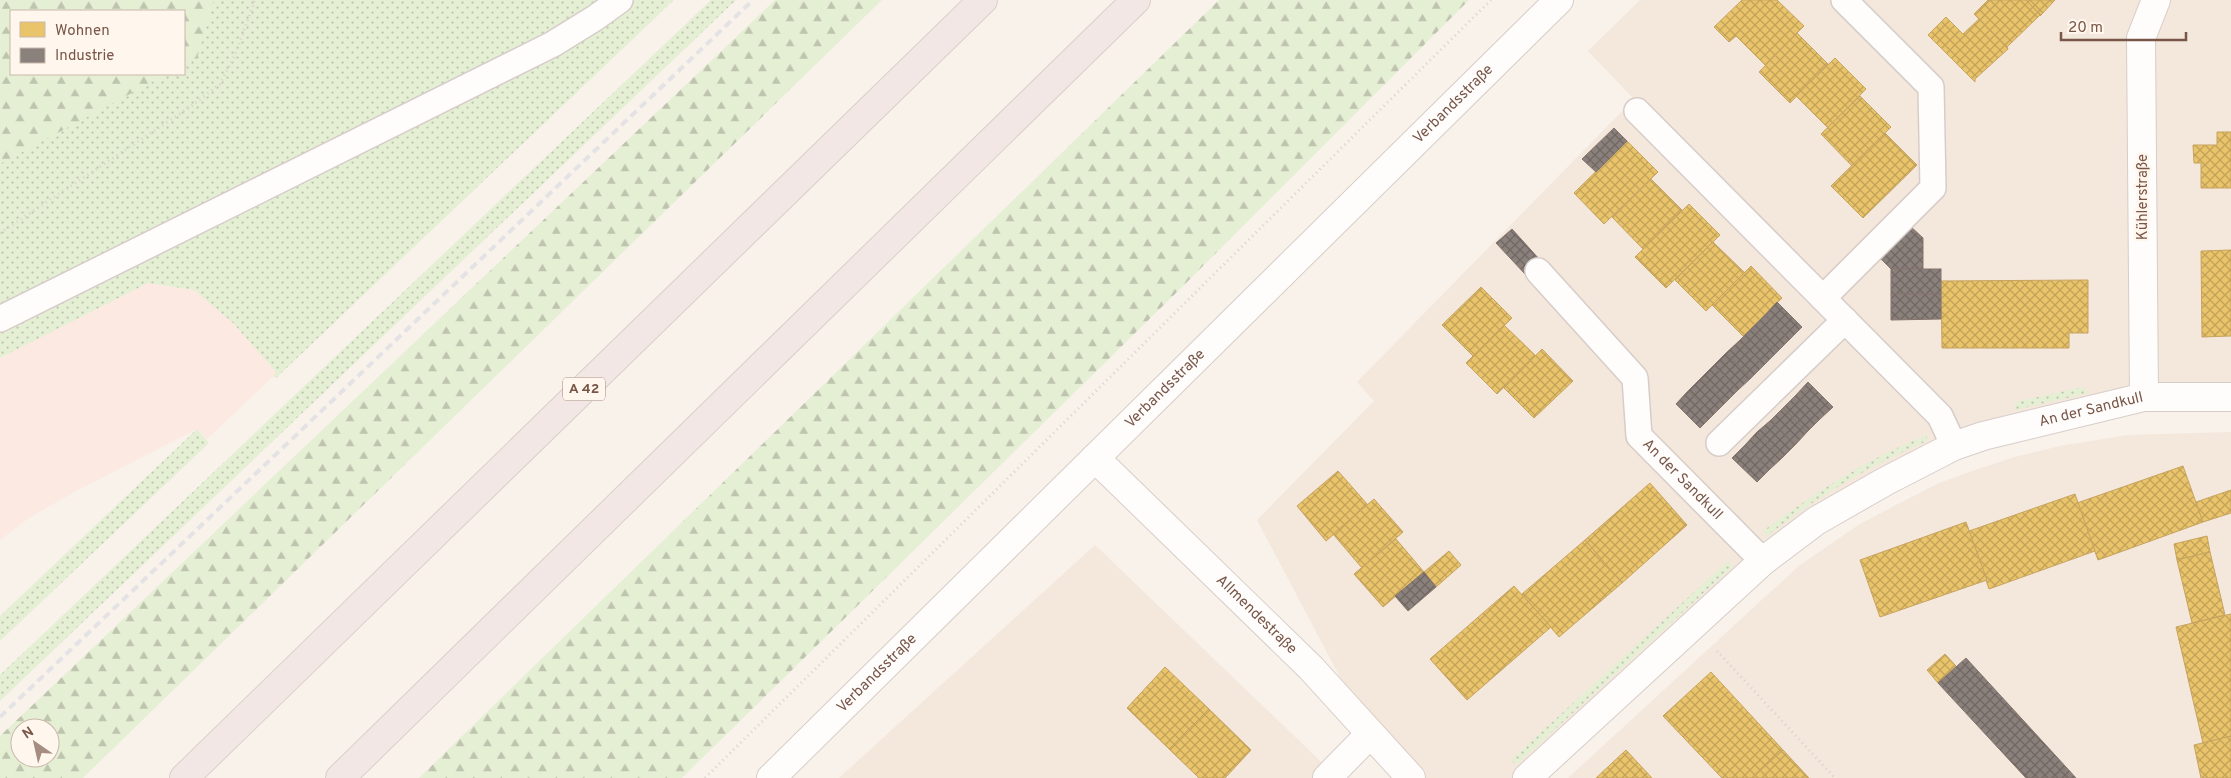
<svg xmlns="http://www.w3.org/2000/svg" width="2231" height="778" font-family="Overpass,sans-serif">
<defs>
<pattern id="grass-dots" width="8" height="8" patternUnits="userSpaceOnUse" patternTransform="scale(1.25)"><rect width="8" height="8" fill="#e5efd4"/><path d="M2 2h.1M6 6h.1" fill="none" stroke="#bec4ae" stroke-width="1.8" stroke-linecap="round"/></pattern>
<pattern id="forest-firs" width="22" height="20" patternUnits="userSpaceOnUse" patternTransform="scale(1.25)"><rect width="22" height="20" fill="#e5efd4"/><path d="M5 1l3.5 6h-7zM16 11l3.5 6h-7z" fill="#bec4ae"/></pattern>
<pattern id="homes-cross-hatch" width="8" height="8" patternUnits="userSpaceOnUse" patternTransform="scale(1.25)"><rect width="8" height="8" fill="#e9c46a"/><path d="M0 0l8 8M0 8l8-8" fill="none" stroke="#c2a259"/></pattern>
<pattern id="industry-cross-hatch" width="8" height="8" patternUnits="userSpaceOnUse" patternTransform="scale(1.25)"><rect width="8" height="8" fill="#8a817c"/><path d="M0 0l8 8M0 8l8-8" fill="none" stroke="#706762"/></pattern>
</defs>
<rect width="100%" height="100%" fill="#f8f2eb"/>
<g fill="#f4e7db">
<path d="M1640,0H2231V397L1983,436L1816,521L1527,778H1411L1370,734L1257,520L1374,401L1357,382L1634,99L1588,51Z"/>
<path d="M2231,432V778H1568L1800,565L1860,524L1904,501L1939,483L1978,469L2015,457L2060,446L2128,435Z"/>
<path d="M1095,545L1338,778H839Z"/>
</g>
<path fill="#fce9e1" d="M148,283L194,290L233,323L277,373L207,439L197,429L74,492L29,518L0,540V358Z"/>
<g fill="url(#grass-dots)" fill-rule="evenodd">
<path d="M0,0H674L276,378L273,376L276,372L233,323L194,290L148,283L0,358ZM11,11H184V74H11Z"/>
<path d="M711,0H736L0,701V675Z"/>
<path d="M2083,387L2089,393L2015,410V402Z"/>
<path d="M197,429L209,443L0,641V616Z"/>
<path d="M1927,435V441C1869,466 1816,497 1767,536L1763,531C1815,493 1867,459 1927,435Z"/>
<path d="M1728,561L1733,566L1516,765L1511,760Z"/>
</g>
<g fill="url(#forest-firs)" fill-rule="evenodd">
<path d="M0,0H214L197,58L184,65V11H11V74H167L0,164Z"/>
<path d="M775,0H882L83,778H0V736ZM20,728H50V758H20Z"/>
<path d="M1219,0H1469L1179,290L682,778H419Z"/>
</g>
<g fill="url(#homes-cross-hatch)" stroke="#c7a360">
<path d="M1742,0H1777L1804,26L1765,65L1736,36L1729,42L1714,27Z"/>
<path d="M1988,0H2026L2041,16L2040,15L2007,47L2008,49L1974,14Z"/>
<path d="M2026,0H2055L2041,15Z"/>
<path d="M1946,17L1963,34L1979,19L2008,49L1975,79V82L1928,35Z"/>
<path d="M1797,33L1828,64L1790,103L1759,72Z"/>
<path d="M1835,58L1866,89L1828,128L1796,96Z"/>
<path d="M1860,96L1891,127L1852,166L1821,134Z"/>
<path d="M2217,132H2231V188H2201V163H2194L2193,145H2217Z"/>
<path d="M1885,133L1917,165L1863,218L1831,186Z"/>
<path d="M1627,141L1658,172L1604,224L1574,193Z"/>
<path d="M1651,179L1682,210L1643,249L1612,217Z"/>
<path d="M1689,204L1720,235L1666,288L1635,257Z"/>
<path d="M1713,242L1745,273L1706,311L1675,280Z"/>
<path d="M2231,250V336L2202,337L2201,251Z"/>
<path d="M1751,266L1782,298L1743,336L1712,305Z"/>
<path d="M2088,280V333H2069V348H1942L1941,281Z"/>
<path d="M1481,287L1512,318L1473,356L1442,325Z"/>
<path d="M1504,325L1536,356L1497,394L1466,363Z"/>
<path d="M1542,349L1573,381L1534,418L1504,388Z"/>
<path d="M2183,466L2203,522L2098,560L2077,503Z"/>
<path d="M1338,471L1368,505L1326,541L1297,506Z"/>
<path d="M1650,483L1687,525L1622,583L1585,540Z"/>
<path d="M2231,490V513L2203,522L2196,502Z"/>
<path d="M2075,494L2095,551L1989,589L1969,531Z"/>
<path d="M1374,499L1403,532L1362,568L1333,534Z"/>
<path d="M1966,522L1987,580L1880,617L1860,560Z"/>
<path d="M2207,536L2210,552L2177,560L2174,544Z"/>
<path d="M1396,539L1424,572L1383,607L1354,574Z"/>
<path d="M1585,540L1622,583L1559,637L1522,594Z"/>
<path d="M1449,551L1461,565L1436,587L1424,572Z"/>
<path d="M2210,552L2225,615L2192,623L2177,560Z"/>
<path d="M1514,586L1551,627L1467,700L1430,659Z"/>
<path d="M2231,614V736L2203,743L2176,627Z"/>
<path d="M1945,654L1956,666L1938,683L1927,670Z"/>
<path d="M1165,667L1209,709L1169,749L1127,708Z"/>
<path d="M1711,672L1783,750L1752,778H1722L1663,716Z"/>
<path d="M1209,709L1251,750L1225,778H1199L1169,749Z"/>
<path d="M2231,736V778H2201L2194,745Z"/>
<path d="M1626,750L1652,778H1596Z"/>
<path d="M1783,750L1809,778H1752Z"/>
</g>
<g fill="url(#industry-cross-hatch)" stroke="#85746c">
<path d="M1614,128L1627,141L1596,172L1582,159Z"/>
<path d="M1909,225L1923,238V269H1891L1878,256Z"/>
<path d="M1512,229L1540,260L1525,274L1496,243Z"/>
<rect x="1891" y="269" width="50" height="25"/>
<path d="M1891,294H1941V319L1891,320Z"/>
<path d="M1777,302L1802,327L1789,340L1765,315Z"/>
<path d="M1765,315L1789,340L1777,352L1752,328Z"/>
<path d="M1752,328L1777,352L1764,365L1739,341Z"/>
<path d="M1739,341L1764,365L1751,378L1726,353Z"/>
<path d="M1726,353L1751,378L1738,390L1714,365Z"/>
<path d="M1714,365L1738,390L1725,403L1701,378Z"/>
<path d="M1701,378L1725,403L1713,415L1688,391Z"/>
<path d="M1808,382L1833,407L1820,419L1796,395Z"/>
<path d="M1688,391L1713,415L1700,428L1676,404Z"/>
<path d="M1796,395L1820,419L1807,432L1783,408Z"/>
<path d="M1783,408L1807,432L1795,445L1771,420Z"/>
<path d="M1771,420L1795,445L1782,458L1757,432Z"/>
<path d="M1757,432L1782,458L1769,470L1745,445Z"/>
<path d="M1745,445L1769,470L1757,482L1732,458Z"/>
<path d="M1424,572L1436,587L1408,611L1395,596Z"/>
<path d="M1966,658L2066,767L2054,778H2026L1938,683Z"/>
<path d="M2066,767L2076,778H2054Z"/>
</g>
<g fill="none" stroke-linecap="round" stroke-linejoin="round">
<defs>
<g id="lane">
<path d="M1637,111L1940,416L1954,446"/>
<path id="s1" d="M1538,271L1635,378L1639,436L1763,561"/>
<path d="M1823,298L1933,188L1931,87L1844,0"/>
<path d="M0,319L553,44L595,18L620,0"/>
<path d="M1719,443L1845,320"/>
</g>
<g id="street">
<path d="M2144,397L2141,38L2156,0"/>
<path d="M1327,778L1370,734"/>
<path id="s2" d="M1527,778L1763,561L1816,521L1886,481L1954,446L1983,436L2144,397H2231"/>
</g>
<g id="secondary">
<path id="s3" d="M1095,458L1311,668L1411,778"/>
<path id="s4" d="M771,778L1559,0"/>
</g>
<g id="highway">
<path d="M184,778L983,0"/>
<path d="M340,778L1136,0"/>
</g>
</defs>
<use href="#lane" stroke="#d7cdc8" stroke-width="28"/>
<use href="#street" stroke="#d7cdc8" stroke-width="30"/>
<use href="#secondary" stroke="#d8cdc7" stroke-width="30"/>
<use href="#highway" stroke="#dacfc9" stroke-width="30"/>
<g stroke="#dbd1cd" stroke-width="3" stroke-dasharray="1 4" stroke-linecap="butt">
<path d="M0,233L190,107L220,84L235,55L255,0"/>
<path d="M1717,651L1835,778"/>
<path d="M705,778L1491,0"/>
</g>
<use href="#lane" stroke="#fefdfc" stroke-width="25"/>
<use href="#street" stroke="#fefdfc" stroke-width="28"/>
<use href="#secondary" stroke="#fefdfc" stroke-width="28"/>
<use href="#highway" stroke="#f2e7e4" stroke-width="28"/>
<path stroke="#e4e2e5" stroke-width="4" stroke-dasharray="8 5" stroke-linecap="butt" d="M0,717L753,0"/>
</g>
<g text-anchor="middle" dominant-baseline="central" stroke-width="5" stroke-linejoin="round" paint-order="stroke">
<rect fill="#fff7ed" stroke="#a1867a" stroke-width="1" x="563" y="377.5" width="42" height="23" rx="4"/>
<g font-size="14" font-weight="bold" fill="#795648">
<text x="584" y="389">A 42</text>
</g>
<g font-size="15" fill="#795648" stroke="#fff7ed">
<text stroke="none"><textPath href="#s4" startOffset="959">Verbandsstraße</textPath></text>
<text transform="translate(2143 197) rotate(-90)">Kühlerstraße</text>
<text stroke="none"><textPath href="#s4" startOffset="554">Verbandsstraße</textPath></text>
<text stroke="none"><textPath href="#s2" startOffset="686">An der Sandkull</textPath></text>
<text stroke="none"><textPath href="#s1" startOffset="264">An der Sandkull</textPath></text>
<text stroke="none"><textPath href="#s3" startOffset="225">Allmendestraße</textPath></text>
<text stroke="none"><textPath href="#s4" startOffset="149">Verbandsstraße</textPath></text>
</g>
</g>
<rect x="10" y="10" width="175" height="65" fill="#fff7ed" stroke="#c9b7ab"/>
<rect x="20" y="22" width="25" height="15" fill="#e9c46a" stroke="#c9b7ab"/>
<text x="55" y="35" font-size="15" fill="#795648">Wohnen</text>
<rect x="20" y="48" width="25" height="15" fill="#8a817c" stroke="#c9b7ab"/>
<text x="55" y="60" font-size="15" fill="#795648">Industrie</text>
<g transform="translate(35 743) rotate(326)"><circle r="24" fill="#fff7ed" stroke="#c9b7ab"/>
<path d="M0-4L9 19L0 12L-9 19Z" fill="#a58d81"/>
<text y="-8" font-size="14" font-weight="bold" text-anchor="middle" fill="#795648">N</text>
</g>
<path d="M2061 32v8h125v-8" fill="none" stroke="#795648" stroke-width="2.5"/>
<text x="2068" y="32" font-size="15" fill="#795648" stroke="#fff7ed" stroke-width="4" paint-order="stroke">20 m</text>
</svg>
